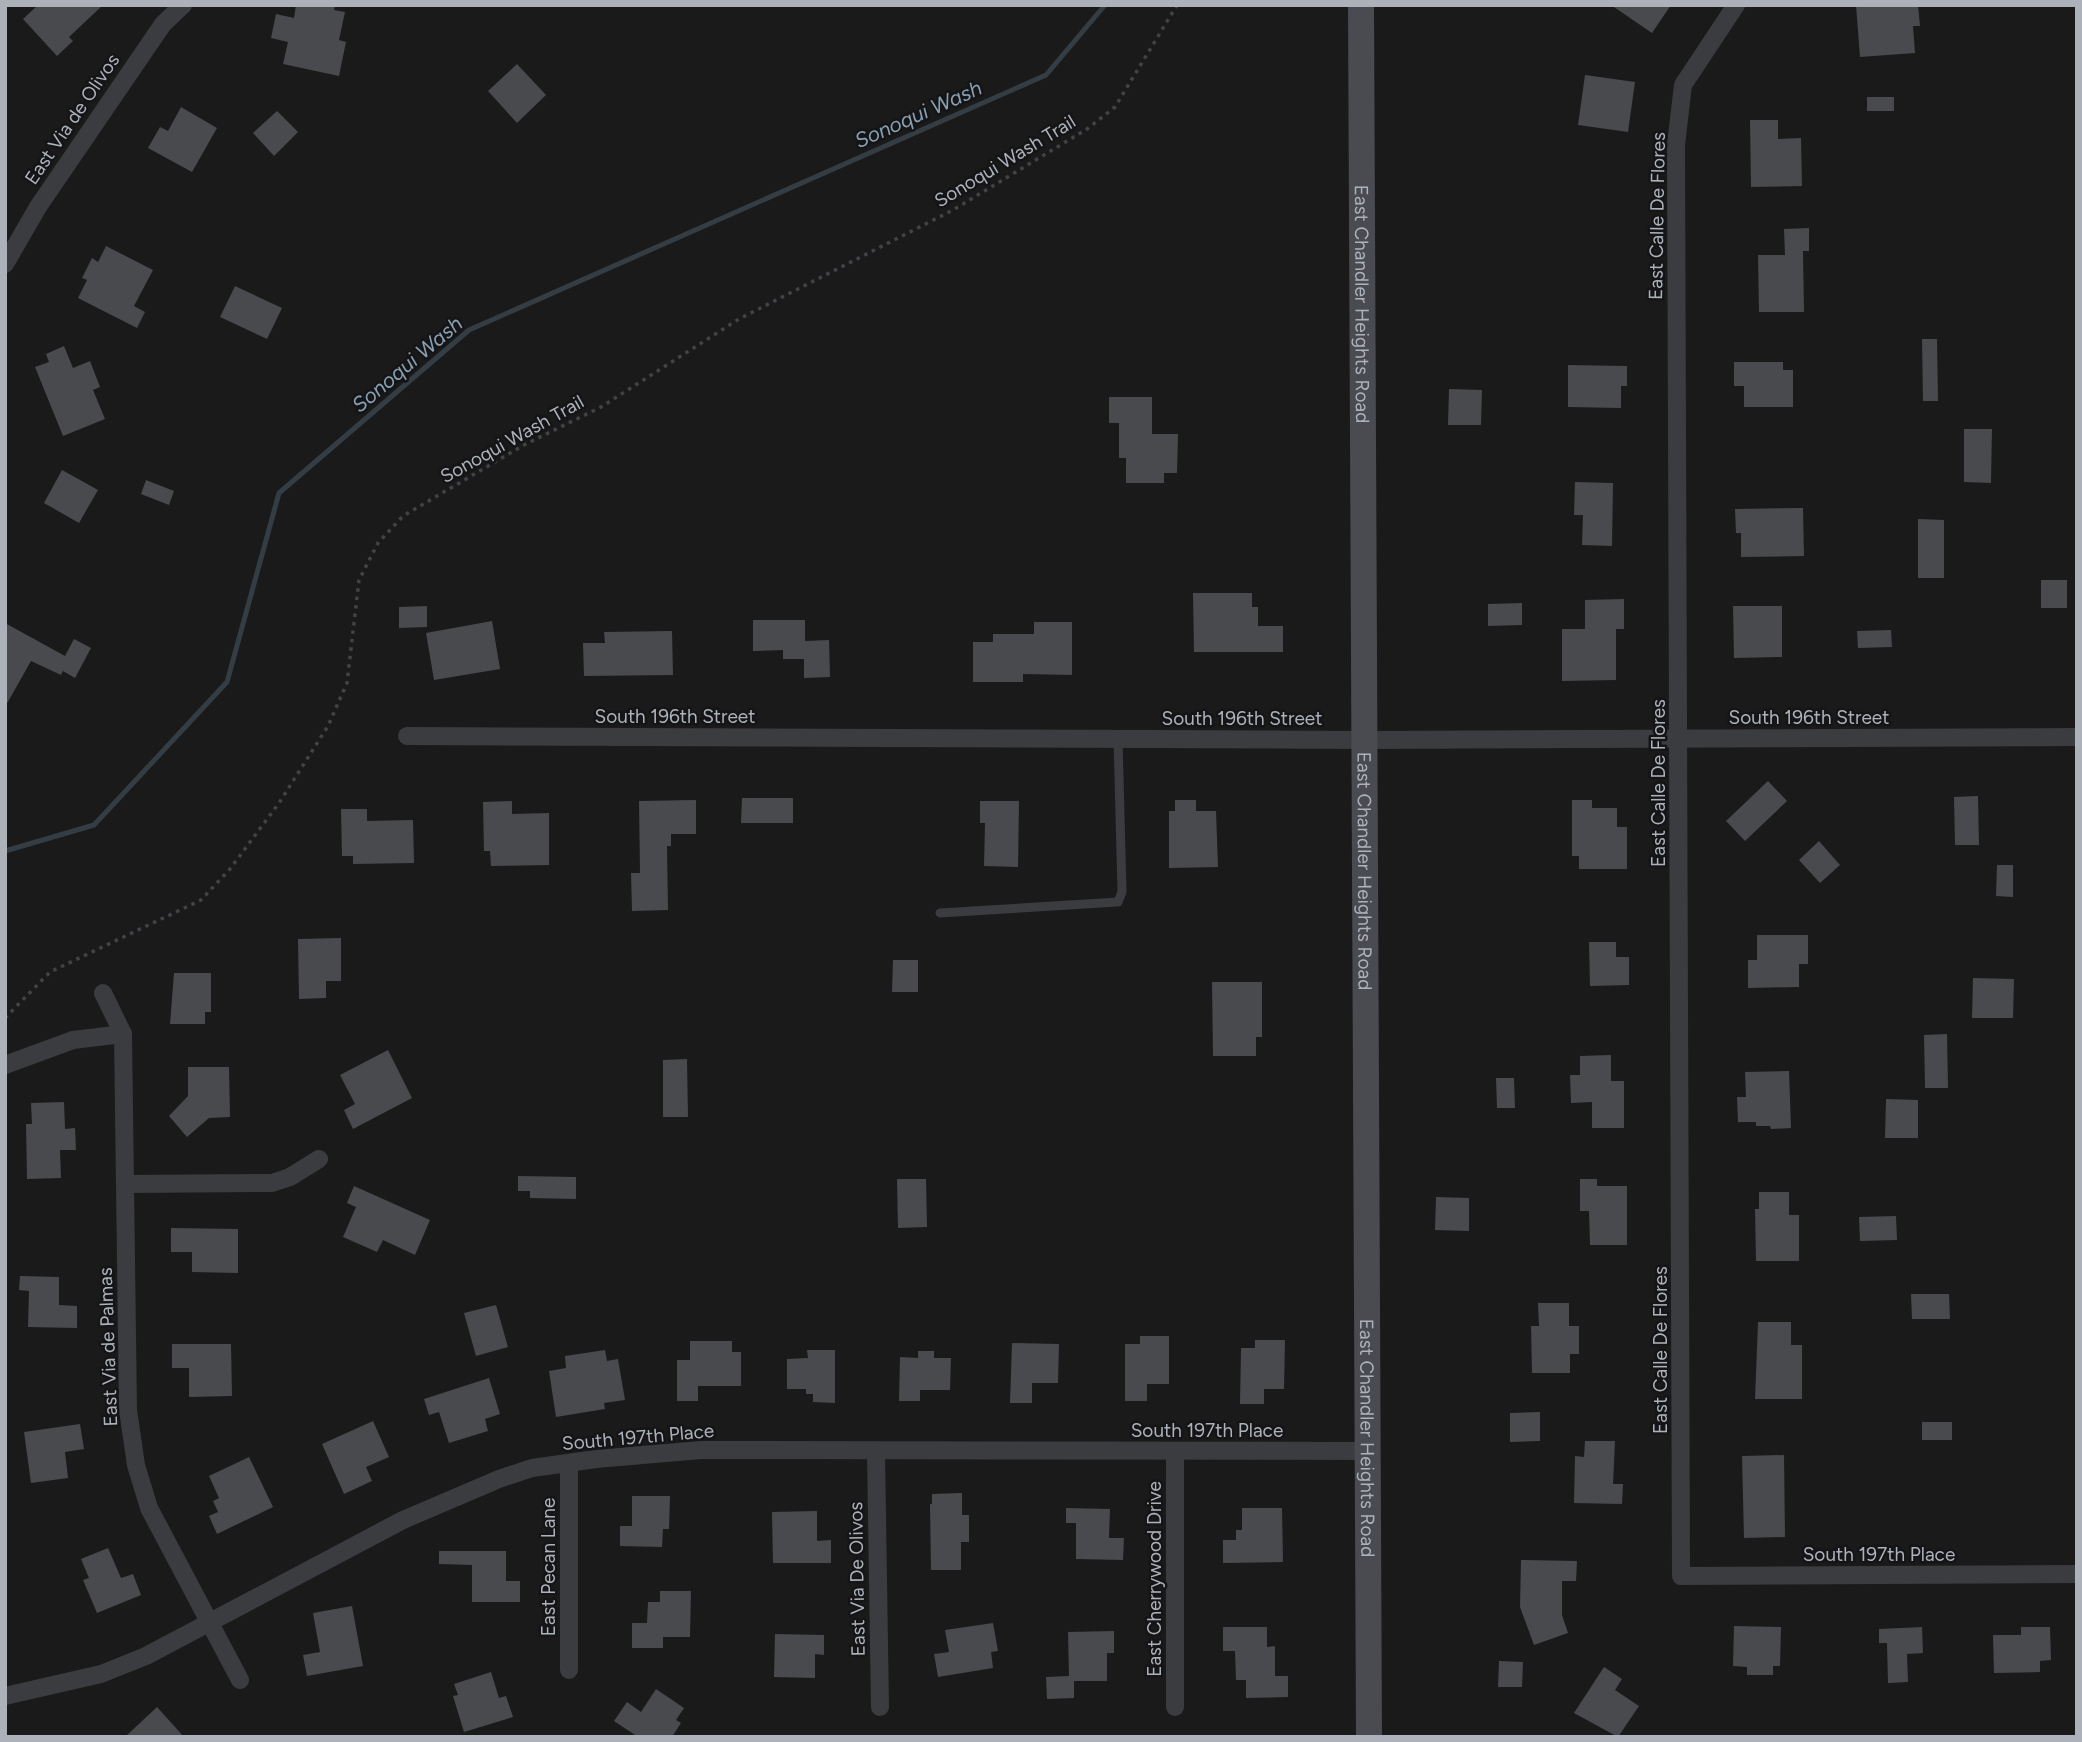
<svg xmlns="http://www.w3.org/2000/svg" width="2082" height="1742" font-family="Figtree,sans-serif">
<rect width="100%" height="100%" fill="#1a1a1b"/>
<g fill="none" stroke-linecap="round" stroke-linejoin="round">
<path stroke="#343d43" stroke-width="5" d="M5,851L94,825L227,682L279,493L469,330L1046,75L1105,5"/>
</g>
<g fill="#494a4e">
<path d="M38,5H103L69,37L73,41L57,56L23,19Z"/>
<path d="M296,5H335L334,10L345,12L339,40L346,42L339,76L283,64L288,42L271,38L276,14L294,18Z"/>
<path d="M1611,5H1671L1652,33Z"/>
<path d="M1856,5H1918L1920,26H1913L1915,53L1860,57Z"/>
<path d="M517,64L546,95L517,123L488,91Z"/>
<path d="M1585,75L1635,82L1628,132L1578,125Z"/>
<rect x="1867" y="97" width="27" height="14"/>
<path d="M181,107L217,128L192,172L148,148L160,127L168,131Z"/>
<path d="M277,111L298,132L274,156L253,133Z"/>
<path d="M1750,120H1778V139L1801,138L1802,186L1751,187Z"/>
<path d="M1809,228V251H1803L1804,312H1759L1758,255H1785L1784,229Z"/>
<path d="M106,246L153,270L134,306L145,312L137,328L78,298L87,280L82,278L92,258L98,262Z"/>
<path d="M235,286L282,308L267,339L220,317Z"/>
<path d="M1922,339H1937L1938,401H1923Z"/>
<path d="M64,346L73,368L90,361L100,387L93,390L105,419L63,436L35,367L49,362L46,354Z"/>
<path d="M1734,362H1783V370H1793V407H1744V386H1734Z"/>
<path d="M1568,365L1627,366V386H1621V408L1568,407Z"/>
<path d="M1449,389L1482,390L1481,425H1448Z"/>
<path d="M1109,397H1152V434H1178L1177,473H1164V483H1126V458H1119V423H1109Z"/>
<path d="M1964,429H1992L1991,483L1964,482Z"/>
<path d="M62,470L98,490L79,523L44,503Z"/>
<path d="M146,480L174,491L169,505L141,494Z"/>
<path d="M1575,482L1613,483L1612,546L1582,545L1583,515H1574Z"/>
<path d="M1803,508L1804,556L1741,557V533H1736L1735,509Z"/>
<path d="M1918,519L1944,520V578H1918Z"/>
<rect x="2041" y="580" width="26" height="28"/>
<path d="M1193,593H1252V607H1258V626H1283V652H1194Z"/>
<path d="M1624,599V629H1616V680L1562,681V629H1585V600Z"/>
<path d="M1522,603V625L1488,626V604Z"/>
<path d="M427,606V627L399,628V607Z"/>
<path d="M1733,606H1782V657L1734,658Z"/>
<path d="M753,620H805V641L829,640L830,677L804,678V659H783V650L753,651Z"/>
<path d="M492,621L500,669L434,680L426,633Z"/>
<path d="M1034,622H1072V675L1023,674V682H973V642H993V634H1034Z"/>
<path d="M5,623L65,656L74,639L91,648L75,678L63,671L61,675L31,661L5,707Z"/>
<path d="M1891,630L1892,647L1858,648L1857,631Z"/>
<path d="M672,631L673,675L584,676L583,643H605L604,632Z"/>
<path d="M1768,781L1787,801L1745,841L1726,821Z"/>
<path d="M1978,796L1979,845H1955L1954,797Z"/>
<path d="M742,798H793V823H741Z"/>
<path d="M696,800V834H671V846H667L668,910L632,911L631,873H640L639,801Z"/>
<path d="M1175,800H1196V811H1216L1218,867L1169,868V811H1175Z"/>
<path d="M1572,800H1592V808H1617V827H1627V869H1579V856H1572Z"/>
<path d="M512,801V814L549,813V865L491,866L490,851H484L483,802Z"/>
<path d="M980,801H1019L1018,867L984,866L985,823H980Z"/>
<path d="M341,809H367V821L413,820L414,863L353,864V856H342Z"/>
<path d="M1819,841L1840,865L1820,883L1799,860Z"/>
<path d="M1997,865H2013V897L1996,896Z"/>
<path d="M1757,935H1808V964H1799V987L1748,988V960H1757Z"/>
<path d="M341,938V981H326V998L299,999L298,939Z"/>
<path d="M1589,942H1616V957H1629V985L1590,986Z"/>
<path d="M893,960H918V992H892Z"/>
<path d="M174,973H211V1012H205V1024H170Z"/>
<path d="M1973,978L2014,979L2013,1018H1972Z"/>
<path d="M1212,982H1262V1037H1256V1056H1213Z"/>
<path d="M1947,1034L1948,1088H1925L1924,1035Z"/>
<path d="M388,1050L412,1098L353,1129L344,1110L355,1104L340,1075Z"/>
<path d="M1611,1055V1081H1624V1128H1592V1102L1571,1103L1570,1075H1580V1056Z"/>
<path d="M687,1059L688,1117H663V1060Z"/>
<path d="M188,1067H229L230,1117L209,1118L187,1137L169,1116L188,1096Z"/>
<path d="M1789,1071L1791,1128L1771,1129L1770,1126H1756V1122H1738L1737,1097H1746L1745,1072Z"/>
<path d="M1496,1078H1514L1515,1108H1497Z"/>
<path d="M1886,1099L1918,1100V1138H1885Z"/>
<path d="M64,1102L65,1129L75,1128L76,1150H60L61,1178L27,1179L26,1124H32L31,1103Z"/>
<path d="M518,1176L576,1177V1199L530,1198V1191H518Z"/>
<path d="M897,1179H926L927,1227L898,1228Z"/>
<path d="M1580,1179H1597V1186H1627V1245H1590L1589,1211H1580Z"/>
<path d="M354,1186L430,1220L415,1255L383,1240L377,1252L343,1237L356,1207L347,1203Z"/>
<path d="M1759,1192H1789V1215H1799V1261H1756L1755,1209H1759Z"/>
<path d="M1436,1197L1469,1198V1231L1435,1230Z"/>
<path d="M1896,1216L1897,1240L1860,1241L1859,1217Z"/>
<path d="M171,1228L238,1229V1273L192,1272V1252H171Z"/>
<path d="M20,1276L59,1277V1305L77,1306V1328L28,1327L29,1291L19,1290Z"/>
<path d="M1911,1294H1949L1950,1319H1912Z"/>
<path d="M1538,1303H1569V1326H1579V1354H1570V1373H1532L1531,1326H1539Z"/>
<path d="M496,1305L508,1347L476,1356L464,1313Z"/>
<path d="M1758,1322H1791V1345H1802V1399H1755Z"/>
<path d="M1140,1336H1169V1384H1147V1401H1125V1344H1140Z"/>
<path d="M1255,1340H1285L1284,1389H1264V1404H1240L1241,1348H1255Z"/>
<path d="M690,1341H732V1352H741V1386H698V1401H677V1360H690Z"/>
<path d="M1012,1343L1059,1344L1058,1383H1032V1403H1010Z"/>
<path d="M172,1344H231L232,1396L189,1397V1368H172Z"/>
<path d="M605,1350L607,1361L618,1359L625,1400L604,1403L605,1409L556,1417L549,1371L566,1368L565,1356Z"/>
<path d="M807,1350H835V1403L813,1402V1394H806V1389H787V1359L808,1358Z"/>
<path d="M918,1351H934V1358H951L950,1390H920V1401H899L900,1357L918,1358Z"/>
<path d="M489,1378L500,1414L485,1419L488,1431L449,1443L439,1412L429,1415L424,1399Z"/>
<path d="M1540,1412V1441L1510,1442V1413Z"/>
<path d="M373,1421L389,1457L366,1467L372,1481L344,1494L322,1444Z"/>
<rect x="1922" y="1422" width="30" height="18"/>
<path d="M80,1424L84,1449L65,1452L68,1478L31,1483L24,1432Z"/>
<path d="M1585,1441H1615L1613,1484H1623L1622,1504L1574,1503L1575,1456L1584,1457Z"/>
<path d="M1784,1455L1785,1537L1744,1538L1742,1456Z"/>
<path d="M249,1457L273,1507L217,1534L209,1516L218,1512L213,1501L219,1498L209,1476Z"/>
<path d="M962,1493V1515H969V1542H961V1570H931L930,1504H932V1494Z"/>
<path d="M632,1496H670L669,1529H663L662,1547L620,1546V1526H632Z"/>
<path d="M1066,1508L1110,1509L1109,1538H1124L1123,1560L1076,1559V1523H1066Z"/>
<path d="M1242,1508H1282L1283,1562L1223,1563V1540H1236V1530H1242Z"/>
<path d="M817,1511V1541L831,1540V1563H773L772,1512Z"/>
<path d="M108,1548L121,1578L133,1574L141,1595L97,1613L83,1580L89,1578L81,1559Z"/>
<path d="M439,1551H506V1581H520V1602H472V1565L439,1564Z"/>
<path d="M1521,1560L1577,1561L1576,1581H1562V1615L1568,1633L1534,1645L1520,1607Z"/>
<path d="M660,1591H691L690,1637H663V1648H632V1623H647L648,1602H660Z"/>
<path d="M352,1606L363,1666L307,1676L303,1655L320,1652L313,1613Z"/>
<path d="M993,1623L998,1651L991,1652L993,1668L938,1677L934,1654L949,1652L945,1630Z"/>
<path d="M1734,1626L1781,1627L1780,1666H1773V1675H1747V1667L1733,1666Z"/>
<path d="M1223,1627H1267V1647L1275,1646V1676H1288V1697L1246,1698V1680H1236L1235,1651H1223Z"/>
<path d="M1922,1627L1923,1653L1907,1654L1908,1682L1888,1683L1887,1643H1879V1629Z"/>
<path d="M2021,1627H2050L2051,1660L2040,1661V1672L1994,1673L1993,1635H2021Z"/>
<path d="M1114,1631V1653H1107V1681H1074V1698L1047,1699L1046,1677L1069,1676L1068,1632Z"/>
<path d="M775,1634L824,1635V1655L815,1654V1678L774,1677Z"/>
<path d="M1499,1661L1523,1662L1522,1687H1498Z"/>
<path d="M1604,1667L1622,1679L1615,1690L1639,1706L1618,1737L1574,1713Z"/>
<path d="M491,1672L499,1698L506,1696L513,1717L464,1732L453,1696L458,1695L454,1684Z"/>
<path d="M656,1689L684,1708L676,1720L681,1723L672,1737H638L614,1721L627,1702L641,1712Z"/>
<path d="M157,1707L184,1737H125Z"/>
</g>
<g fill="none" stroke-linecap="round" stroke-linejoin="round">
<path stroke="#414347" stroke-width="3.5" stroke-dasharray="3.5 5" stroke-linecap="butt" d="M5,1018L50,972L201,900L230,869L279,803L328,726L347,683L359,580L378,543L403,516L524,445L601,407L739,319L953,210L1087,129L1115,107L1177,5"/>
<path stroke="#3b3c40" stroke-width="9" d="M940,913L1118,902L1122,892L1118,738"/>
<g stroke="#3b3c40" stroke-width="18">
<path d="M1736,5L1683,85L1676,145L1681,1576L2077,1574"/>
<path d="M5,264L38,207L163,24L183,5"/>
<path d="M407,736L1366,740L2077,737"/>
<path d="M103,993L123,1034L128,1410L136,1465L149,1508L240,1680"/>
<path d="M5,1065L73,1040L123,1034"/>
<path d="M126,1184L272,1183L290,1177L319,1159"/>
<path d="M876,1451L880,1707"/>
<path d="M1175,1451V1707"/>
<path d="M569,1463V1670"/>
<path d="M5,1696L101,1674L146,1656L403,1520L499,1479L532,1468L596,1459L701,1450L1368,1451"/>
</g>
<path stroke="#494b50" stroke-width="26" id="s1" d="M1361,5L1369,1737"/>
</g>
<g text-anchor="middle" dominant-baseline="central" stroke-width="5" stroke-linejoin="round" paint-order="stroke">
<g font-size="19" fill="#adb2ba" stroke="#151517">
<text transform="translate(72 119) rotate(-56)">East Via de Olivos</text>
<text transform="translate(1005 161) rotate(-31)">Sonoqui Wash Trail</text>
<text transform="translate(1657 216) rotate(-89)">East Calle De Flores</text>
<text stroke="none"><textPath href="#s1" startOffset="299">East Chandler Heights Road</textPath></text>
<text transform="translate(512 439) rotate(-29)">Sonoqui Wash Trail</text>
<text x="675" y="716">South 196th Street</text>
<text x="1809" y="717">South 196th Street</text>
<text x="1242" y="718">South 196th Street</text>
<text transform="translate(1658 783) rotate(-90)">East Calle De Flores</text>
<text stroke="none"><textPath href="#s1" startOffset="866">East Chandler Heights Road</textPath></text>
<text transform="translate(108 1347) rotate(-92)">East Via de Palmas</text>
<text transform="translate(1660 1350) rotate(-90)">East Calle De Flores</text>
<text x="1207" y="1430">South 197th Place</text>
<text transform="translate(638 1437) rotate(-5)">South 197th Place</text>
<text stroke="none"><textPath href="#s1" startOffset="1433">East Chandler Heights Road</textPath></text>
<text x="1879" y="1554">South 197th Place</text>
<text transform="translate(548 1567) rotate(-90)">East Pecan Lane</text>
<text transform="translate(857 1579) rotate(-91)">East Via De Olivos</text>
<text transform="translate(1154 1579) rotate(-90)">East Cherrywood Drive</text>
</g>
<g font-size="21" font-style="italic" fill="#88a0b1" stroke="#151517">
<text transform="translate(918 114) rotate(-24)">Sonoqui Wash</text>
<text transform="translate(407 364) rotate(-40)">Sonoqui Wash</text>
</g>
</g>
<rect width="2082" height="1742" fill="none" stroke="#adb2ba" stroke-width="14"/>
</svg>
